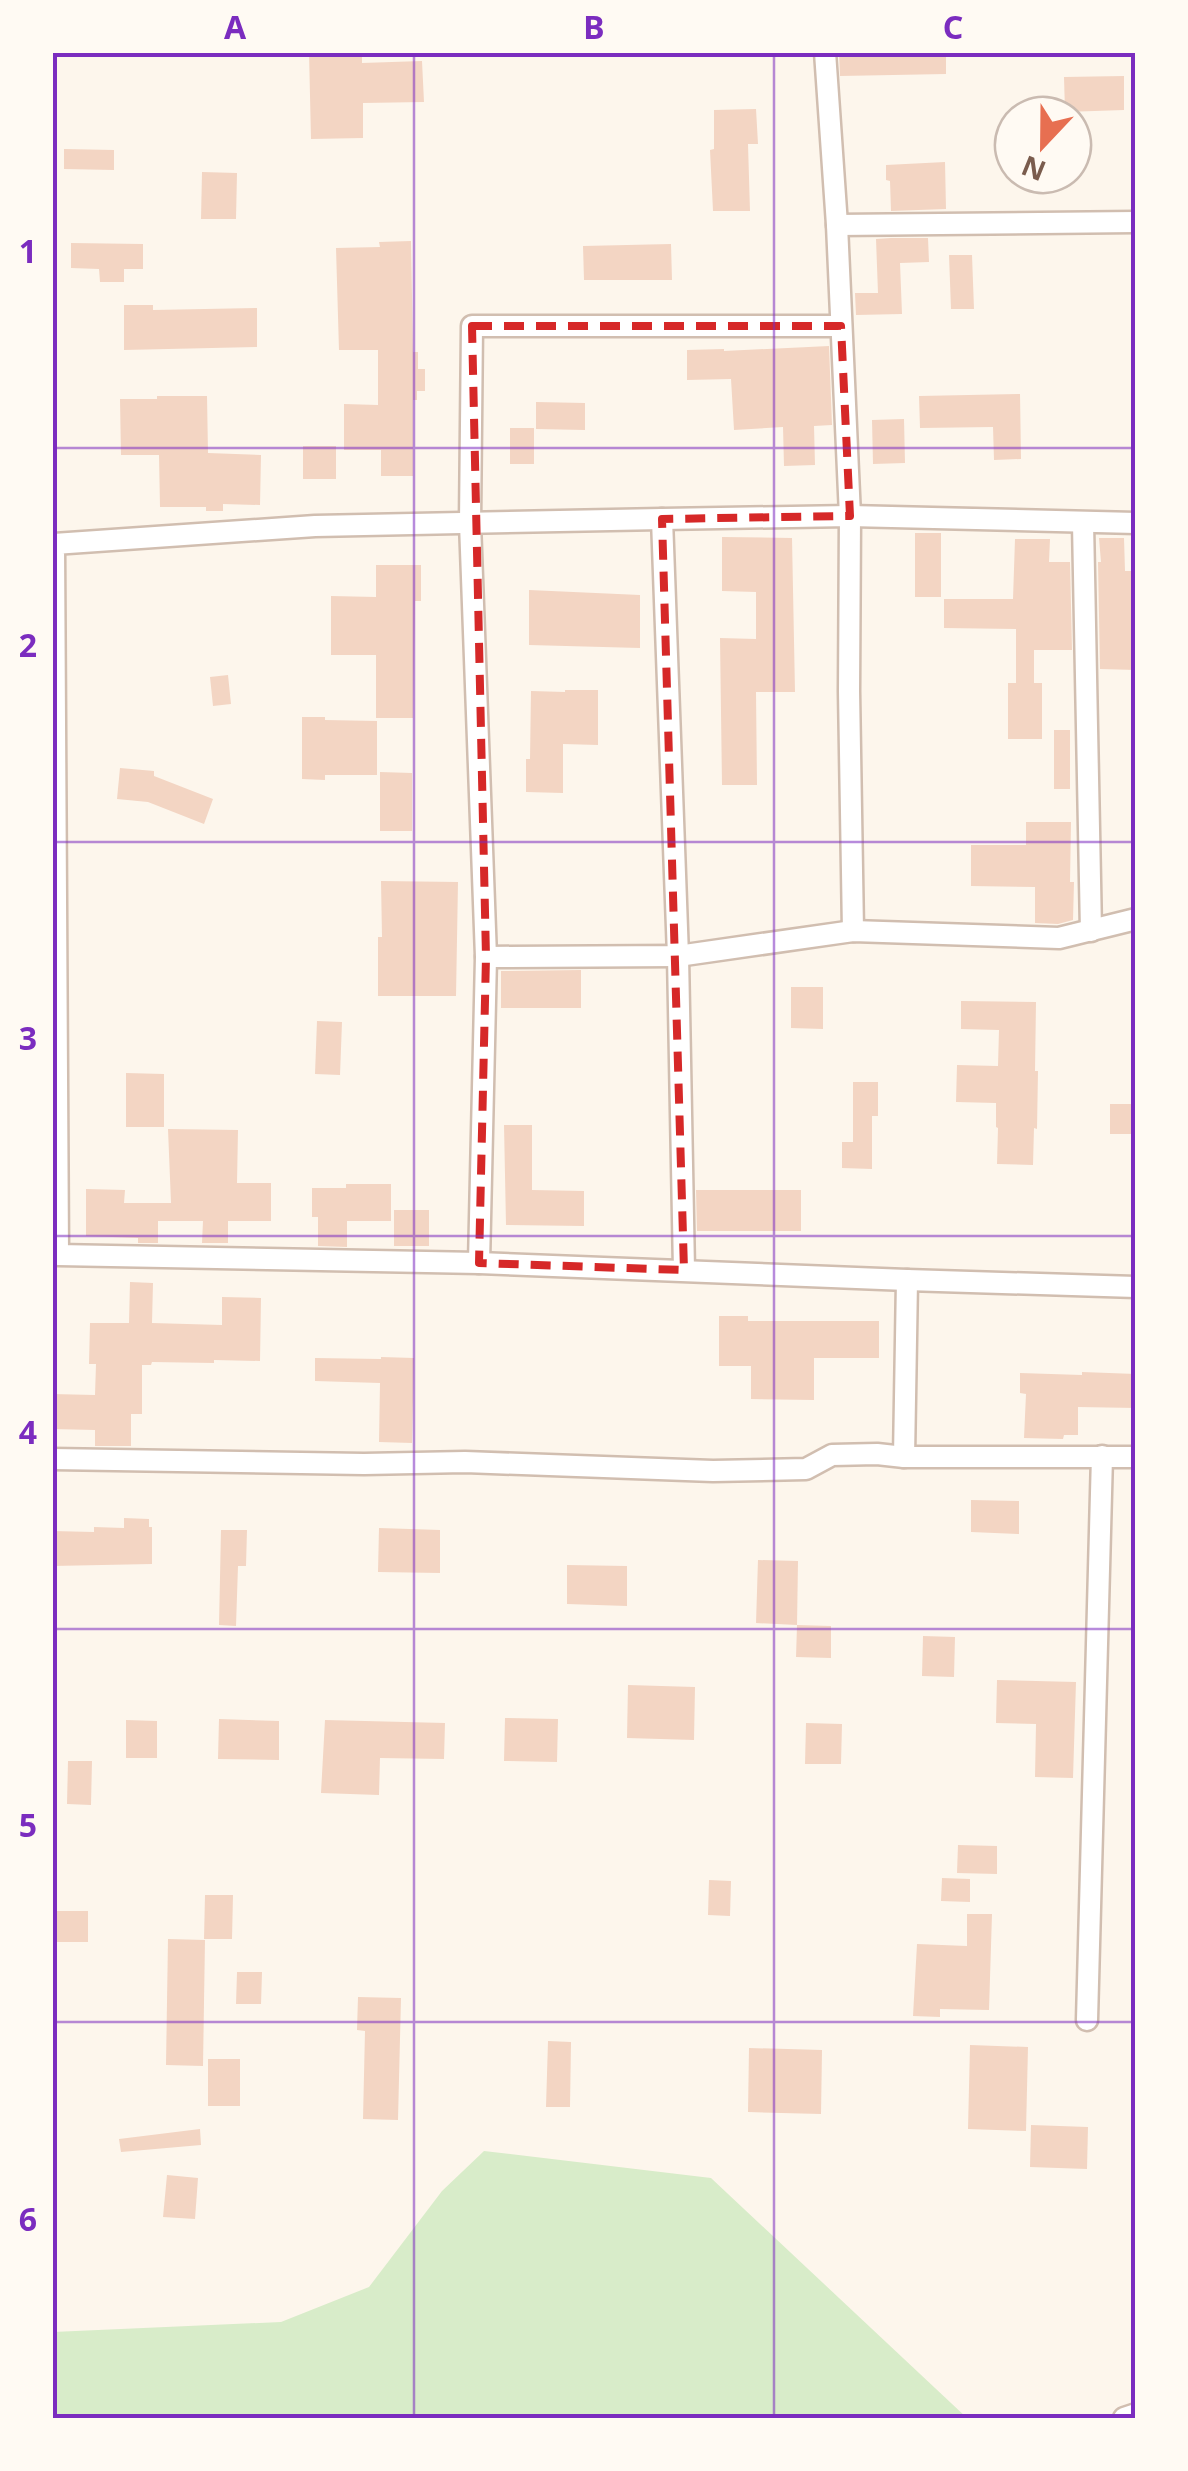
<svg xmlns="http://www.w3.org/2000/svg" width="1188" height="2471" font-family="'Noto Sans',sans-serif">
<rect width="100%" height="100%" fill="#fdf6ec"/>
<path fill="#d8ecc9" d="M484,2151L711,2178L967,2418H53V2332L281,2322L369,2287L442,2191Z"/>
<g fill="#f3d5c3">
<path d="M309,52H362V63L422,61L424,102L363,103V138L311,139Z"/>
<path d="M839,52H946V74L840,76Z"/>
<path d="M1124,76V110L1065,112L1064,77Z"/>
<path d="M756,109L758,144H748L750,211H713L710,150L714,149V110Z"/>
<path d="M64,149L114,150V170L64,169Z"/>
<path d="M945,162L946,209L891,211L890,181L886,180V165Z"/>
<path d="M202,172L237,173L236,219H201Z"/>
<path d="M891,238H928L929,262L900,263L902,314L856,315L855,293H878L876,239Z"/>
<path d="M411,241L413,352H418V369H425V391H417V400H413V476H381V450H344V404L378,405V350H339L336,248L380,247L379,242Z"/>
<path d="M71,243L143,244V269H124V282H100L99,269L71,268Z"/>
<path d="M671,244L672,280H584L583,246Z"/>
<path d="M949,255H972L974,309H951Z"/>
<path d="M124,305H153V310L257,308V347L124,350Z"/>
<path d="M829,346L832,425L814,426L815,465L784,466L783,427L734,430L731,379L687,380V350L724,349V351Z"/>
<path d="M1020,394L1021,459L994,460L993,427L920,428L919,396Z"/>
<path d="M157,396H207L208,453L261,455L260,505L223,504V511H206V507H160L159,455H121L120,399H157Z"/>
<path d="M536,402L585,403V430L536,429Z"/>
<path d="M904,419L905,463L873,464L872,420Z"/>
<rect x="510" y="428" width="24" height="36"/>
<rect x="303" y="446" width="33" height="33"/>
<rect x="915" y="533" width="26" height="64"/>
<path d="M722,537L792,538L795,692H756L757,785H722L720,638L756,639V592L722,591Z"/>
<path d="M1099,538H1124L1125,571H1136V670L1100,669L1098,562H1101Z"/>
<path d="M1015,539H1050L1049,562H1070L1072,650H1034V683H1042V739H1008V683H1016V629L944,628V599H1013Z"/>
<path d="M376,565H421V601H415L413,718H376V655H331V596L376,597Z"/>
<path d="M529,590L640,595V648L529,645Z"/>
<path d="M228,675L231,704L213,706L210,677Z"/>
<path d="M565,690H598V745L563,744V793L526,792V759H530L531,691L565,692Z"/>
<path d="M302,717H325V720L377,721V775H325V780L302,779Z"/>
<rect x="1054" y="730" width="16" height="59"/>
<path d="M120,768L154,771V776L213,799L204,824L148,802L117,799Z"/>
<path d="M380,772L412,773V831H380Z"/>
<path d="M1026,822H1071L1070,882H1074L1073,920L1058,924L1035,923V887L971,886V845H1026Z"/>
<path d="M381,881L458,882L456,996H378V937H382Z"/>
<path d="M581,970V1008H501V971Z"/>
<path d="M791,987H823V1029L791,1028Z"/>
<path d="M961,1001L1036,1002L1035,1071H1038L1037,1129L1034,1128L1033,1165L997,1164L998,1128L996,1127V1103L956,1102L957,1065L998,1066L999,1030L961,1029Z"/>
<path d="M317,1021L342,1022L340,1075L315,1074Z"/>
<path d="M126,1073L164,1074V1127H126Z"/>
<path d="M853,1082H878V1116H872V1169L842,1168V1142H853Z"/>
<rect x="1110" y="1104" width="26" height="30"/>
<path d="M504,1125H532V1190L584,1191V1226L506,1225Z"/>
<path d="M168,1129L238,1130L237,1183H271V1221H228V1243H202L203,1221H158V1243H138V1238L86,1236V1189L125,1190L124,1203H171Z"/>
<path d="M346,1184H391V1221H347V1247L318,1246V1217H312V1188H346Z"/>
<path d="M696,1190H801V1231H697Z"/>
<rect x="394" y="1210" width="35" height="36"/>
<path d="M130,1282L153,1283L152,1323L222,1325V1297L261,1298L260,1361L214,1360V1363L152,1362L151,1365H142V1414H131V1446H95V1430L52,1429V1394L95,1395L96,1364H89L90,1323H129Z"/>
<path d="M719,1316H748V1321H879V1358H814V1400L751,1399V1366H719Z"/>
<path d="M381,1357L414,1358L412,1443L379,1442L380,1383L315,1381V1358L381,1359Z"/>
<path d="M1082,1372L1136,1374V1408L1078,1407V1435H1064L1063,1439L1024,1438L1026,1394L1020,1393V1373L1082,1375Z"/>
<path d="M971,1500L1019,1501V1534L971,1532Z"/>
<path d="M124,1518L149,1519V1527H152V1564L52,1566V1531L94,1532V1527L124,1528Z"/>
<path d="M379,1528L440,1530V1573L378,1572Z"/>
<path d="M221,1530H247L246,1566H238L236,1626L219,1625Z"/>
<path d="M758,1560L798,1561L797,1625L756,1623Z"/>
<path d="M567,1565L627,1566V1606L567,1604Z"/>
<path d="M797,1625L831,1626V1658L796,1657Z"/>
<path d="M923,1636L955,1637L954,1677L922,1676Z"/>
<path d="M997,1680L1076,1682L1073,1778L1035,1777L1036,1724L996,1723Z"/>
<path d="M628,1685L695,1687L694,1740L627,1738Z"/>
<path d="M505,1718L558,1719L557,1762L504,1761Z"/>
<path d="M219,1719L279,1721V1760L218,1759Z"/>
<path d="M126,1720L157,1721V1758H126Z"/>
<path d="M325,1720L445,1723L444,1759L380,1758L379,1795L321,1793Z"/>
<path d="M806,1723L842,1724L841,1764H805Z"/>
<path d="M68,1761H92L91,1805L67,1804Z"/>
<path d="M958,1845L997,1846V1874L957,1873Z"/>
<path d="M942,1878L970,1879V1902L941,1901Z"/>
<path d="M709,1880L731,1881L730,1916L708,1915Z"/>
<path d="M205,1895H233L232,1939H204Z"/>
<rect x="53" y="1911" width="35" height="31"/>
<path d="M967,1914H992L989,2010L940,2009V2017L913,2016L917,1944L967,1946Z"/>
<path d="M168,1939L205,1940L203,2066L166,2065Z"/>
<path d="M237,1972H262L261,2004H236Z"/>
<path d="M358,1997L401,1998L398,2120L363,2119L365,2031L357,2030Z"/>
<path d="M548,2041L571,2042L570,2107H546Z"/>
<path d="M970,2045L1028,2047L1026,2131L968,2129Z"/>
<path d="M749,2048L822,2050L821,2114L748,2112Z"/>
<rect x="208" y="2059" width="32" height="47"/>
<path d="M1031,2125L1088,2127L1087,2169L1030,2167Z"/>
<path d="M200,2129L201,2145L121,2152L119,2139Z"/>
<path d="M167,2175L198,2178L195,2219L163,2217Z"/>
</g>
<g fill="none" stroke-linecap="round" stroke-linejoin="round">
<defs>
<g id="street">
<path d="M825,52L837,225L850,516L849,691L853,931"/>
<path d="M837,225L1136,222"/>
<path d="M662,519L678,956L684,1270"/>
<path d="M1083,523L1091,931"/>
<path d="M1136,523L850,516L662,519L315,526L54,544L58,1255L479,1263L907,1280L1136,1287"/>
<path d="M486,957L678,956L853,931L1059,938L1136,919"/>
<path d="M479,1263L486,957L470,523L472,326H841"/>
<path d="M904,1457L907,1280"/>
<path d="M52,1459L364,1464L465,1462L713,1471L806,1469L832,1455L877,1454L904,1457H1136"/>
<path d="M1087,2020L1102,1456"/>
<path d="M1124,2418L1136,2414"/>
</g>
</defs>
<use href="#street" stroke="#d1beb0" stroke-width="25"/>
<use href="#street" stroke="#fff" stroke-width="20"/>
</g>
<path fill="none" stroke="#d62828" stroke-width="8" stroke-dasharray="20 12" stroke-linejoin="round" d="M472,326H841L850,516L662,519L684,1270L479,1263L486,957Z"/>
<path fill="none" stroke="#7b2cbf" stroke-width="2.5" stroke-opacity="0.55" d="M414,52V2418M774,52V2418M52,448H1136M52,842H1136M52,1236H1136M52,1629H1136M52,2022H1136"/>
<rect width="1188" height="2471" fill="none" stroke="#fffaf3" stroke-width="110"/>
<g transform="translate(1043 145) rotate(202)"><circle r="48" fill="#fffaf3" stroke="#cabbb1" stroke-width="2.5"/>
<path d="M0-8L18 38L0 25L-18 38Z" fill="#e76f51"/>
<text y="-15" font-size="28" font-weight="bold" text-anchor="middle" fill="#7a5c4d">N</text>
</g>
<rect x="55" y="55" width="1078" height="2361" fill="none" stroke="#7b2cbf" stroke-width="4"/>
<g font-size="32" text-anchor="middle" font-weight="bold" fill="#7b2cbf">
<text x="235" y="39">A</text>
<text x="594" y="39">B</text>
<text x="953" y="39">C</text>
<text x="28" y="263">1</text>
<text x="28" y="657">2</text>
<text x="28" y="1050">3</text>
<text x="28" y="1444">4</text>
<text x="28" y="1837">5</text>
<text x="28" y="2231">6</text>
</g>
</svg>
